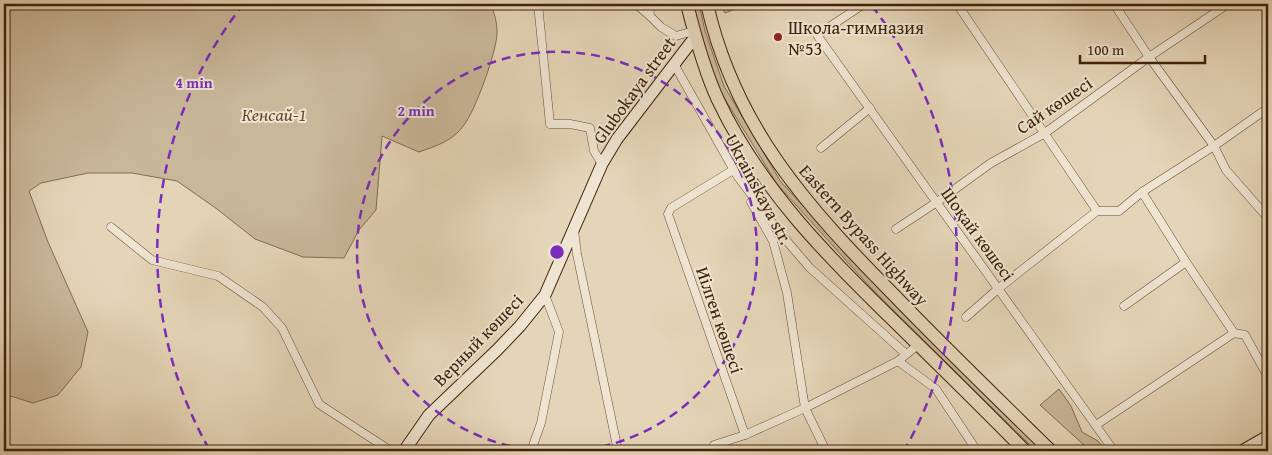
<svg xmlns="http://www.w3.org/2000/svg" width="1272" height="455" font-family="'Gentium Book Plus',serif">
<rect width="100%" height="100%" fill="#e5d5b8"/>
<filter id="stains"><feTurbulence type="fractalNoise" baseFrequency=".004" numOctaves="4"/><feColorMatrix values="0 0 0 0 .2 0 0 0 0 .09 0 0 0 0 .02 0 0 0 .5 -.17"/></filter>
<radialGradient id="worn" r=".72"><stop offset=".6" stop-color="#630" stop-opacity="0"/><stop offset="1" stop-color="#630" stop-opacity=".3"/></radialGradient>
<g fill="#c9b79a" stroke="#846c52">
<path d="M4,4H490C495,13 497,23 497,33C497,51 475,111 464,125C453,141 436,146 419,152L382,136L376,210L359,230L344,258L303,257L255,239L217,209L177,181L132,173H88L41,183L29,191L48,242L88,332L81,367L58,395L33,403L4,394Z"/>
<path d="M693,4H699L705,31L724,86L781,182L876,285L1044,451H1036L871,288L777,184L718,88L698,32Z"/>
<path d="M720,4H738L735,9L725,13Z"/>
<path d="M1059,389L1071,406L1082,432L1098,441L1106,451H1080L1085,446L1040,405Z"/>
</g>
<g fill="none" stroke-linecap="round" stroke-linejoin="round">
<defs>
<g id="street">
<path d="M538,4L550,124H570L590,128L594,151L602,164"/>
<path d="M636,4L650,16"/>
<path d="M649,4L650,16L661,27L676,36L694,31"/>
<path d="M864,4L817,35L1114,451"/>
<path d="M957,4L1097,211"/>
<path d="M1114,4L1149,57L1214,146L1226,170L1268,218"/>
<path d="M674,64L735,172"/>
<path d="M821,148L870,108"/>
<path d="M1142,192L1186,262L1234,333"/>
<path d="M751,202L773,241L787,293L805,408L826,451"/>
<path d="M111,227L152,260L218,276L263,307L282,328L319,404L391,451"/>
<path d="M896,229L937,202L991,163L1045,133L1149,57L1228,4"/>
<path d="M574,230L577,254L618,451"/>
<path d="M1124,306L1186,262"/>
<path d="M966,317L999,288L1097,211H1119L1142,192L1214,146L1268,108"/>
<path d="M898,361L936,389L977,451"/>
<path d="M1096,425L1234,333L1245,335L1268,377"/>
<path d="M745,435L668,214L671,208L733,170L779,232L810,268L906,354"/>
<path d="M531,451L541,423L559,332L545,295"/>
<path d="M717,451L714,445L745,435L805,408L898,361L918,345"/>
</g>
<g id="secondary">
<path d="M404,451L429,415L497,350L520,326L545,295L602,164L617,139L695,37"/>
<path d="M1242,451L1268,436"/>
</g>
<g id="primary">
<path d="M687,4C695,36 704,70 718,100C759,187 826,255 894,321C938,364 982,407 1025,451"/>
<path d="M707,4C735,128 808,208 895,296C946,349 999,400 1051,451"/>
</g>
</defs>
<use href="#street" stroke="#694f36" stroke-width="9"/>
<use href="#secondary" stroke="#40220a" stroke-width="13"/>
<use href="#primary" stroke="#40220a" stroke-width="14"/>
<use href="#street" stroke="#eee4d1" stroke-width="8"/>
<use href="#secondary" stroke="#eee4d1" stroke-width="11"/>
<use href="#primary" stroke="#e5d5b8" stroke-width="12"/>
</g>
<g fill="none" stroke="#7b2cbf" stroke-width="2.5" stroke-dasharray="9 6">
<path d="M540 451A200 200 0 1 1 574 451"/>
<path d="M209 449A400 400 0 0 1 242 6M872 6A400 400 0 0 1 905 449"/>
</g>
<circle fill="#8f2418" stroke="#eee4d1" stroke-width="2" cx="778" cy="37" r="5"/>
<g text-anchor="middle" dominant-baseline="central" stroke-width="4" stroke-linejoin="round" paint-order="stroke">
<g font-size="18" fill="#40220a" stroke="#eee4d1" text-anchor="start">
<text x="788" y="27">Школа-гимназия<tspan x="788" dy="21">№53</tspan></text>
</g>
<g font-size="18" fill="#40220a" stroke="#eee4d1">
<text transform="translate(634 90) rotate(-54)">Glubokaya street</text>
<text transform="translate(1054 105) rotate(-34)">Сай көшесі</text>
<text transform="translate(759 189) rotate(62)">Ukrainskaya str.</text>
<text transform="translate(978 234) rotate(54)">Шоқай көшесі</text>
<text transform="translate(864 235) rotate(48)">Eastern Bypass Highway</text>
<text transform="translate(720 320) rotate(71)">Иілген көшесі</text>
<text transform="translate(478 340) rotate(-46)">Верный көшесі</text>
</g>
<g font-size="18" font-style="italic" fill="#62472e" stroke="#eee4d1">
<text x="274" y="114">Кенсай-1</text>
</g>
</g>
<circle cx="557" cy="252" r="8" fill="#7b2cbf" stroke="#eee4d1" stroke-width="2.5"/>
<g font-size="15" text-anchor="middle" font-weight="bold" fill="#7b2cbf" stroke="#eee4d1" stroke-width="4" stroke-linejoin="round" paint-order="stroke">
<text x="194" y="88">4 min</text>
<text x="416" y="116">2 min</text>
</g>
<rect width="1272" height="455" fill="none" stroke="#e5d5b8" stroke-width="20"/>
<rect x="5" y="5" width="1262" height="445" fill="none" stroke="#40220a" stroke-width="2.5"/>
<rect x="10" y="10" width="1252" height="435" fill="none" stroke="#40220a"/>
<path d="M1080 55v8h125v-8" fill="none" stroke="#40220a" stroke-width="2.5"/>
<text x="1087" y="55" font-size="15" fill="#40220a" stroke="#eee4d1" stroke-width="4" paint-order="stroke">100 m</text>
<rect width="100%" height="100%" filter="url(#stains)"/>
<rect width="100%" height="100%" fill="url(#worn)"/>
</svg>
